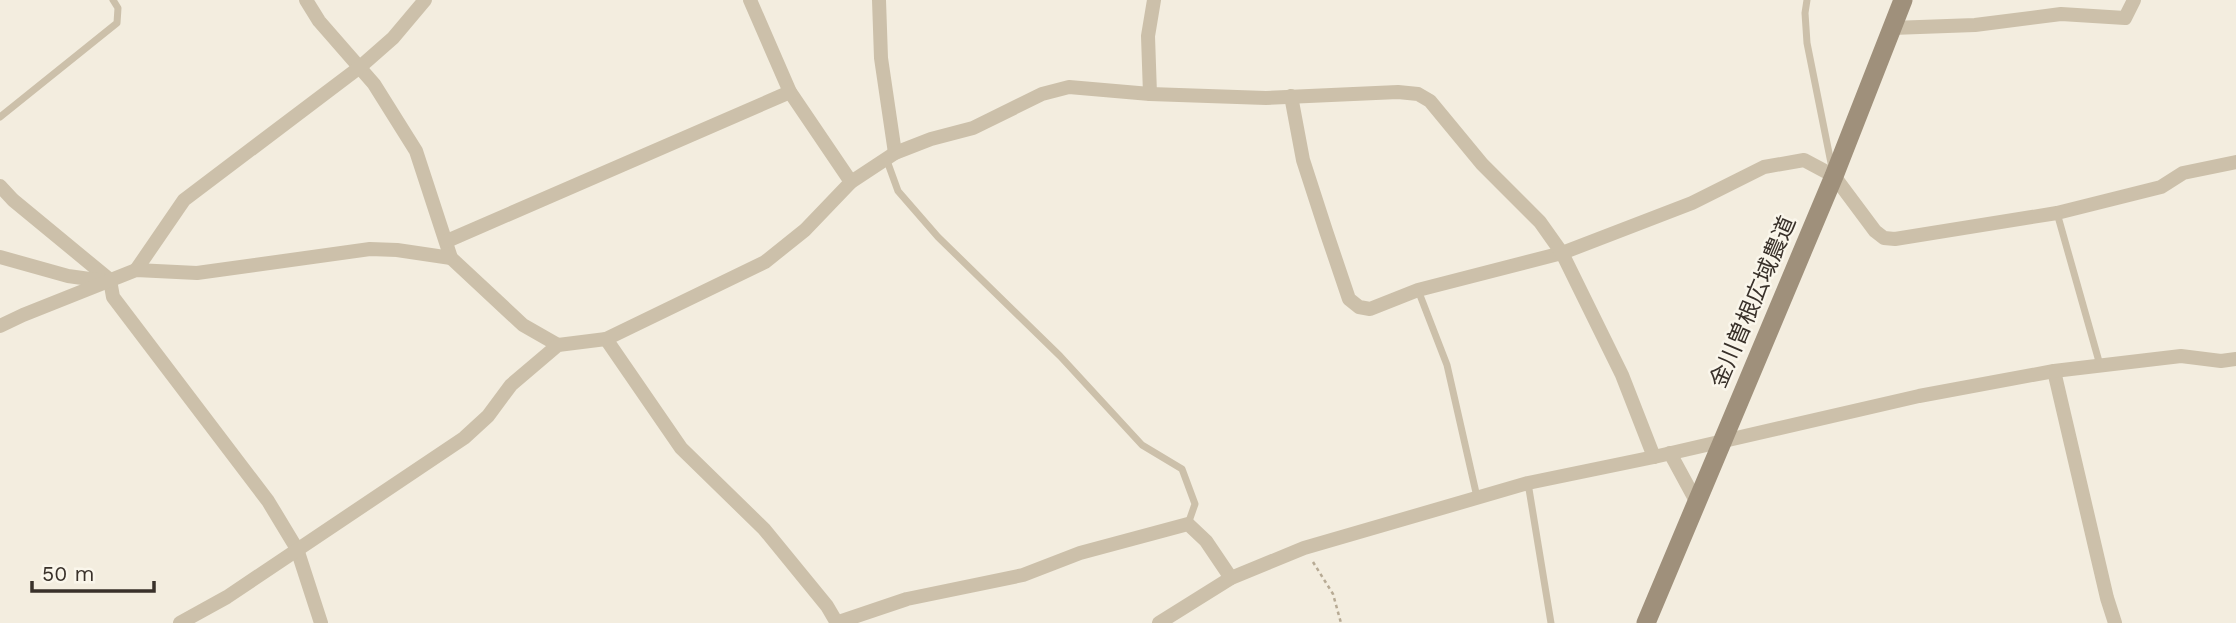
<svg xmlns="http://www.w3.org/2000/svg" width="2236" height="623" font-family="'Work Sans','Noto Sans JP',sans-serif">
<rect width="100%" height="100%" fill="#f3eddf"/>
<g fill="none" stroke-linecap="round" stroke-linejoin="round">
<path stroke="#b7aa94" stroke-width="2.5" stroke-dasharray="3.5 3.5" stroke-linecap="butt" d="M1313,562L1333,594L1341,623"/>
<g stroke="#ccc0aa" stroke-width="7">
<path d="M1807,0L1805,13L1807,43L1832,168"/>
<path d="M0,117L117,23L118,8L113,0"/>
<path d="M886,158L898,191L938,237L1060,356L1142,445L1182,469L1195,504L1188,524"/>
<path d="M2057,213L2100,365"/>
<path d="M1418,290L1447,365L1477,497"/>
<path d="M1528,483L1551,623"/>
</g>
<g stroke="#ccc0aa" stroke-width="14">
<path d="M306,0L319,21L374,84L416,151L451,258L523,325L558,345"/>
<path d="M750,0L790,92L851,182"/>
<path d="M879,0L881,58L895,153"/>
<path d="M1892,28L1975,25L2061,14L2125,18L2134,0"/>
<path d="M1150,94L1148,36L1154,0"/>
<path d="M1291,96L1303,160L1326,231L1349,299L1359,307L1370,309L1418,290L1562,253L1692,203L1764,167L1804,160L1834,176L1875,231L1884,238L1895,239L2057,213L2161,187L2183,173L2236,162"/>
<path d="M0,186L13,200L110,280L113,297L268,501L297,549L321,623"/>
<path d="M447,241L790,92"/>
<path d="M0,257L68,276L104,281"/>
<path d="M136,270L184,200L360,67L393,38L425,0"/>
<path d="M0,326L23,315L136,270L197,273L370,249L397,250L451,258"/>
<path d="M606,339L681,448L764,529L827,606L837,623"/>
<path d="M2054,371L2107,598L2115,623"/>
<path d="M1670,453L1696,501"/>
<path d="M180,623L227,597L464,438L488,416L511,385L558,345L606,339L765,262L805,230L851,182L895,153L931,139L973,128L1042,94L1069,87L1150,94L1266,98L1398,92L1418,94L1430,101L1482,164L1540,222L1562,253L1622,375L1654,457"/>
<path d="M836,623L907,599L1023,575L1080,553L1188,524L1206,541L1231,578"/>
<path d="M1159,623L1231,578L1304,548L1528,483L1654,457L1919,396L2054,371L2181,356L2221,361L2236,359"/>
</g>
<path stroke="#9f907b" stroke-width="19" d="M1646,623L1834,176L1903,0"/>
</g>
<g text-anchor="middle" dominant-baseline="central" stroke-width="5" stroke-linejoin="round" paint-order="stroke">
<g font-size="23" fill="#39312a" stroke="#faf6eb">
<text transform="translate(1753 302) rotate(-67)">金川曽根広域農道</text>
</g>
</g>
<path d="M32 581v10h122v-10" fill="none" stroke="#39312a" stroke-width="3.5"/>
<text x="42" y="581" font-size="21" fill="#39312a" stroke="#faf6eb" stroke-width="5" paint-order="stroke">50 m</text>
</svg>
